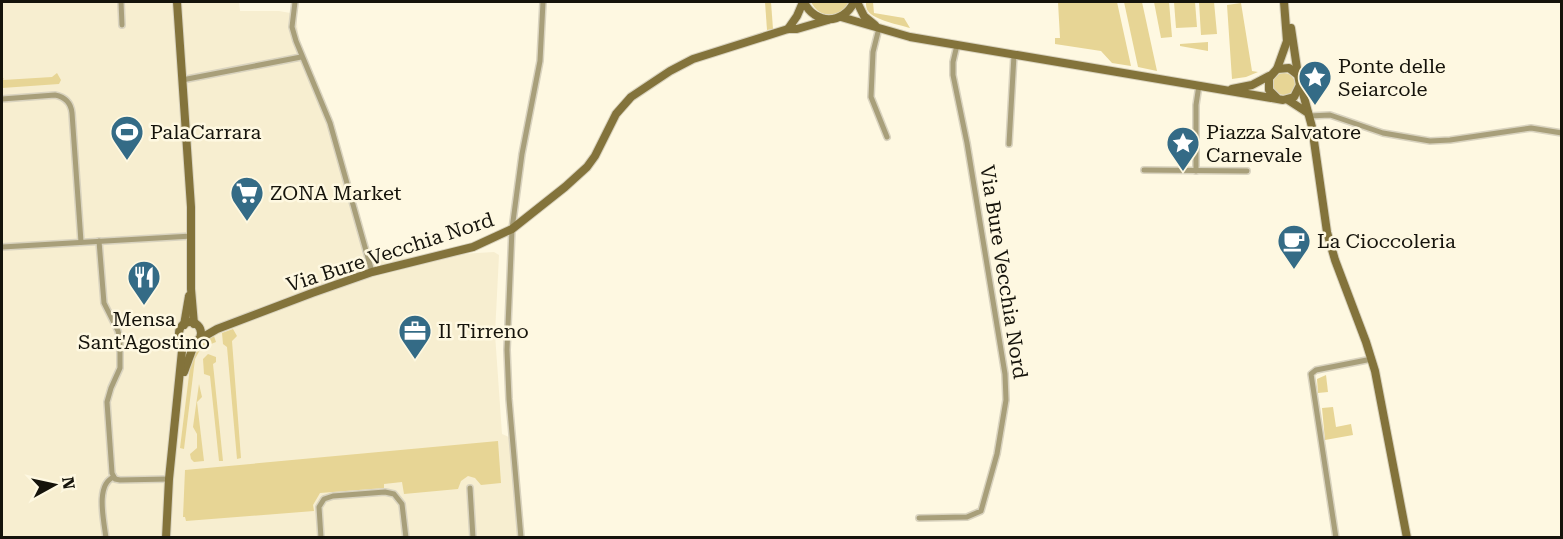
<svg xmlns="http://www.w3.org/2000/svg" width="1563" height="539" font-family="'Roboto Serif',serif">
<rect width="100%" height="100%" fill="#fef8e1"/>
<path fill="#f7eed0" d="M2,2H239L240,11H279L296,14L299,41L332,119L370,254L378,259L494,252L499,255L495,334L502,434L516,440L525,537H2Z"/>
<g fill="#e7d595">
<path d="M765,2H771L773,29L767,30Z"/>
<path d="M811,2H850C840,18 820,20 811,2Z"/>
<path d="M866,2H873L874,13L904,18L910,28C900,25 874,20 868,11C866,9 866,4 866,2Z"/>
<path d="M1058,2H1117L1131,66L1112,63L1101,51L1055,44V38H1060Z"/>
<path d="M1124,2H1142L1157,71L1138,67Z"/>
<path d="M1154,2H1169L1172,37L1161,38Z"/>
<path d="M1174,2H1195L1197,27L1176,28Z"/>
<path d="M1199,2H1214L1217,34L1201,35Z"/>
<path d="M1241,3L1252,71L1258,72L1246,77L1232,79L1227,5Z"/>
<path d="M1208,42V51L1180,46V44Z"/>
<circle cx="1284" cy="84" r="11"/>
<path d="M57,73L61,80L59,84L2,88V79L4,78L3,80L52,77Z"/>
<path d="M233,329L237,336L232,341L241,458L237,459L227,347L223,344L222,333Z"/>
<path d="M214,336L216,342L201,348L195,359L184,449L180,448L191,359L198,344Z"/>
<path d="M208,354L216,357V362L213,364L223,461H219L210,376L204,374L203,359Z"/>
<path d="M1326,375L1328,392L1318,393L1317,379Z"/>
<path d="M199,384L202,397L197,402L204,461L194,462L191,459L190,454L197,448V434L193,427Z"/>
<path d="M1333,407L1336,427L1351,424L1353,435L1325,440L1322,408Z"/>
<path d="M498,441L501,483L481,485L475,478L468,476L461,481L458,489L404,494L402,482L384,484V488L320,493L313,505L314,511L186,521L185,517H183L185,470Z"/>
</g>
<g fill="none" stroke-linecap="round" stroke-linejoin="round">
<defs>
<g id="street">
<path d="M121,2L122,25"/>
<path d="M295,2L292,27L296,41L330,123L372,272"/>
<path d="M879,28L873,52L871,97L887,137"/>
<path d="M182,80L301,57"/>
<path d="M2,99L55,95C65,97 71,103 72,113L81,242"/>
<path d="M1309,116L1330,115L1383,133L1430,141L1450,140L1531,128L1562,133"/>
<path d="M1009,144L1014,55"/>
<path d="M1144,170L1247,171"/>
<path d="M1196,171V105L1199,85"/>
<path d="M99,241L104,303L118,331L120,339V368L111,388L107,402L112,473L115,479L120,480L169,479"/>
<path d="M2,247L192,236"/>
<path d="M470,488L473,538"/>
<path d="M919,518L967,517L981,511L997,454L1006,400L1005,374L967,143L953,75V62L957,45"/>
<path d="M106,538C104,521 95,484 114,477"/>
<path d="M321,538L319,507L324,499L333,496L385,492L394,494L402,504L406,538"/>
<path d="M521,538L509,399L507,350L512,229L522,154L540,61L543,2"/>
<path d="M1336,538L1311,374L1316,370L1372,359"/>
</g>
<g id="secondary">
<path d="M177,2L191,207V289L194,324"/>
<path d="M804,2C815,25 843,25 854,2"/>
<path d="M857,2L864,16L875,25"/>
<path d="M841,17L910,37L1283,100L1294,97L1300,85L1298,75L1289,68L1277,69L1269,78V90L1278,99"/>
<path d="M1291,28L1298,75"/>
<path d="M788,29L797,16L803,2"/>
<path d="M1277,69L1287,41L1284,2"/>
<path d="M1301,86L1312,127L1327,232L1335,260L1366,342L1375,371L1407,538"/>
<path d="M1232,89L1252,85L1269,76"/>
<path d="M1288,100L1308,113"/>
<circle cx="190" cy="333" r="11"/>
<path d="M184,325L189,296"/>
<path d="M198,340L217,329L312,293L372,272L473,247L512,229L565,187L587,167L595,156L616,114L631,97L670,71L693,59L788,29H797L828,20"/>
<path d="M184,372L195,342"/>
<path d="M166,538L169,479L183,341"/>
</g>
</defs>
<use href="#street" stroke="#d9d3bf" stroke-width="8"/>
<use href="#secondary" stroke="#d9d3bf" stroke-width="10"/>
<use href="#street" stroke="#a89f7a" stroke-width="5"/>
<use href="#secondary" stroke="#83733b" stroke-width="8"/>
</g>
<defs>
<symbol id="sight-pin" viewBox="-11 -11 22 30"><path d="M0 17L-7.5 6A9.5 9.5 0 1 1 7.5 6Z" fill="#346b86" stroke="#fef8e1"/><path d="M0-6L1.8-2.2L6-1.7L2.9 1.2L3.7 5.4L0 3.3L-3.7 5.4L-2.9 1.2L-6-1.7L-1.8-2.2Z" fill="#fff"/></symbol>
<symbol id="stadium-pin" viewBox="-11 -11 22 30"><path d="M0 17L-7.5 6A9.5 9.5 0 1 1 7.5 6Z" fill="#346b86" stroke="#fef8e1"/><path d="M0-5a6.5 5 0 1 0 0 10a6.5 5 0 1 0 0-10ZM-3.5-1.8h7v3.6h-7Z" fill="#fff"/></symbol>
<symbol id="supermarket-pin" viewBox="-11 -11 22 30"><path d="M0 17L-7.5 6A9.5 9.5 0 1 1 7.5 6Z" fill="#346b86" stroke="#fef8e1"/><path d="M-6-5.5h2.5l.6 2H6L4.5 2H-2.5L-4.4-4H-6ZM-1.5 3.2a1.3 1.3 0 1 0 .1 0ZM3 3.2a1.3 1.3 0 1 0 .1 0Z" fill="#fff"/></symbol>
<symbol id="cafe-pin" viewBox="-11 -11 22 30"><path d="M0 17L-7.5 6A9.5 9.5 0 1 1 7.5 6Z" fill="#346b86" stroke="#fef8e1"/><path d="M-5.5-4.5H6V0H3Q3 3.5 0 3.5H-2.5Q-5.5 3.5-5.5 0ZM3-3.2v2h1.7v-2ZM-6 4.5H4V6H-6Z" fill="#fff"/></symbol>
<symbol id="restaurant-pin" viewBox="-11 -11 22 30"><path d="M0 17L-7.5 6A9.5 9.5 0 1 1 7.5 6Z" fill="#346b86" stroke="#fef8e1"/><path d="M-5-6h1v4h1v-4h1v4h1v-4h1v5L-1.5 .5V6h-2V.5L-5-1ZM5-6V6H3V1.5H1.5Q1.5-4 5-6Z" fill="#fff"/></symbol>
<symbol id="office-pin" viewBox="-11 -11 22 30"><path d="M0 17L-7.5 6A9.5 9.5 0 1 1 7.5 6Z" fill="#346b86" stroke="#fef8e1"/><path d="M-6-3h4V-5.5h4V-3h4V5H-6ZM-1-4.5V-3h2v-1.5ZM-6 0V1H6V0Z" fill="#fff"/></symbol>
</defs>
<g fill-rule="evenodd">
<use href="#sight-pin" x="1296" y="58" width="38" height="52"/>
<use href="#stadium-pin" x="108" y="113" width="38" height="52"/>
<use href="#sight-pin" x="1164" y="124" width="38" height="52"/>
<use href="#supermarket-pin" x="228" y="174" width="38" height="52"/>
<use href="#cafe-pin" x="1275" y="222" width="38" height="52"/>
<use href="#restaurant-pin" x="125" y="258" width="38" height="52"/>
<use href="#office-pin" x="396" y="312" width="38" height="52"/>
</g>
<g text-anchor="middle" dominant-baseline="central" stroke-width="5" stroke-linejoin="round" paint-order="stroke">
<g font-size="20" fill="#15130b" stroke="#fef8e1" text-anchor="start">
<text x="1338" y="66">Ponte delle<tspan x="1338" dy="23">Seiarcole</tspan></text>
<text x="150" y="132">PalaCarrara</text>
<text x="1206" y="132">Piazza Salvatore<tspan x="1206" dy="23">Carnevale</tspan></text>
<text x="270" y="193">ZONA Market</text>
<text x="1317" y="241">La Cioccoleria</text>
<text x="144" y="319" text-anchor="middle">Mensa<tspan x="144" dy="23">Sant'Agostino</tspan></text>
<text x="438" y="331">Il Tirreno</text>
</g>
<g font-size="20" fill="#15130b" stroke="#fef8e1">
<text transform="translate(390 252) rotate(-18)">Via Bure Vecchia Nord</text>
<text transform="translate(1004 272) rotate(81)">Via Bure Vecchia Nord</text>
</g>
</g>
<rect width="1563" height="539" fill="none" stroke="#15130b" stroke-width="6"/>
<g transform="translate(54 485) rotate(82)" stroke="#fef8e1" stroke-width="4.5" paint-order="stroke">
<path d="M0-4.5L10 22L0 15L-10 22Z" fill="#15130b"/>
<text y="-9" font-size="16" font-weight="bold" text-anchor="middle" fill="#15130b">N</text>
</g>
</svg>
